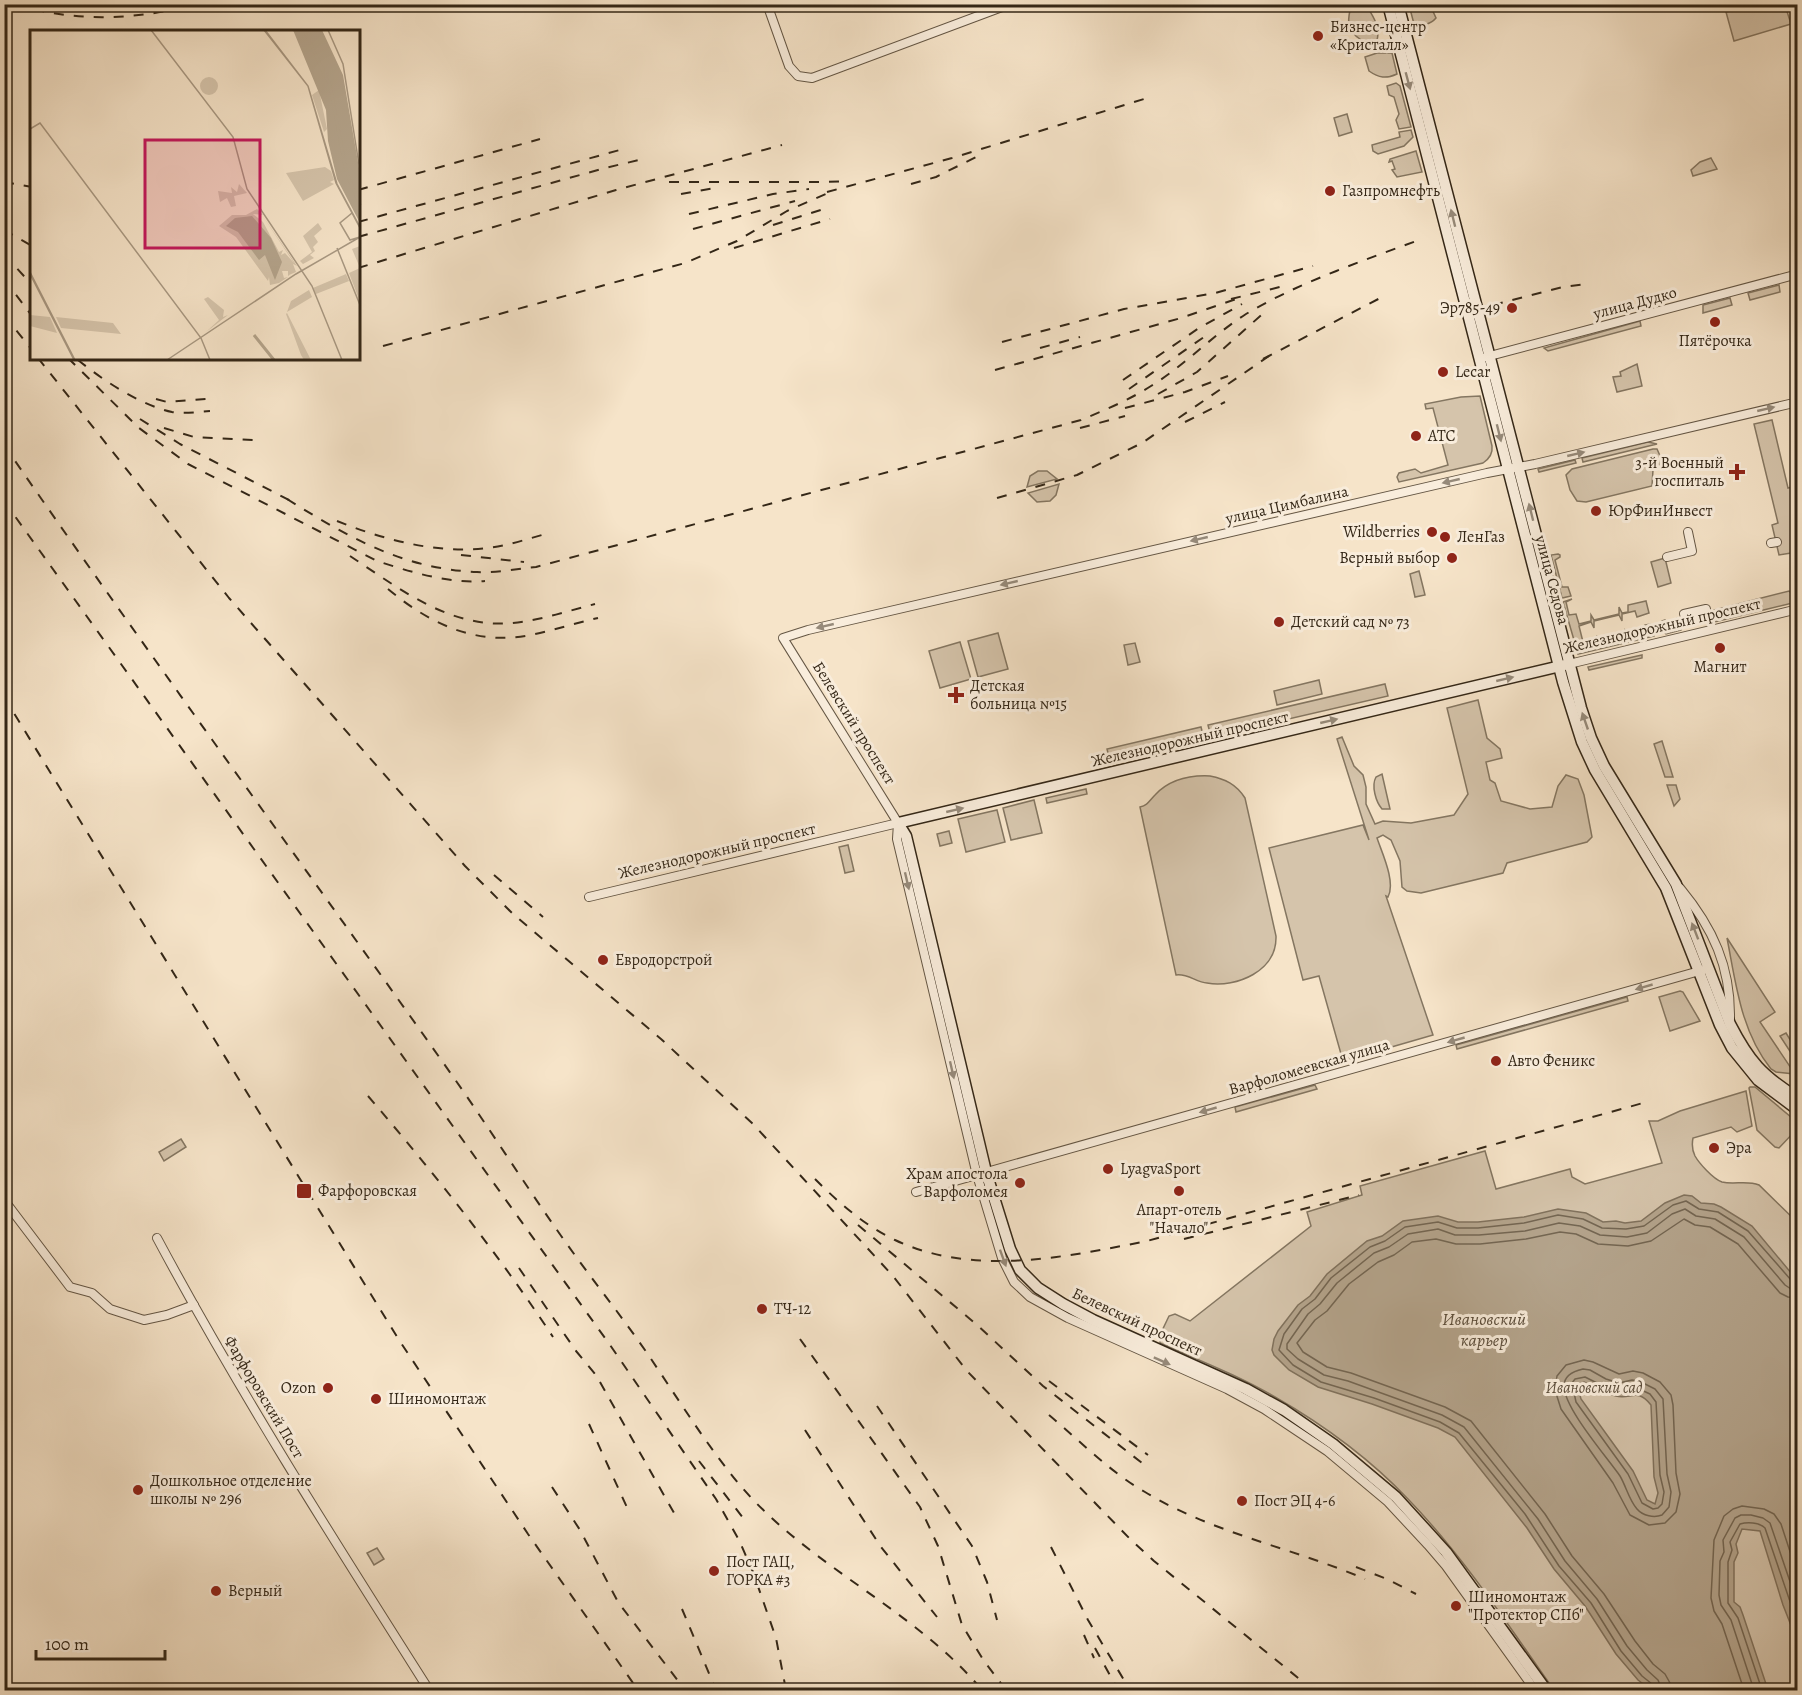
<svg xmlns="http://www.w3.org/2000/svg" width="1802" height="1695" font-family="Alegreya,serif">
<rect width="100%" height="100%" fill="#f6e4c9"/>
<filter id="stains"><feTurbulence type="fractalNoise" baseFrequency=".00333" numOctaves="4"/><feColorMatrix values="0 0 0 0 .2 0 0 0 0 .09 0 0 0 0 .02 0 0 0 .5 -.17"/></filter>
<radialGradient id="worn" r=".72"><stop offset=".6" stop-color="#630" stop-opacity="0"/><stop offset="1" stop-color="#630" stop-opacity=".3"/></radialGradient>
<g fill="#d5c4ab" stroke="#847661" stroke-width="1.5">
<path d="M1751,4L1785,5L1791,24L1734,41L1726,12Z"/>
<path d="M1347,5H1366C1373,16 1382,29 1376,43C1367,46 1352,36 1349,25C1348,20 1349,15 1350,10Z"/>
<path d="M1409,5H1430L1436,18C1431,24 1421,27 1414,24Z"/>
<path d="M1377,53H1392L1397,74C1386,79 1379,78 1369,71L1365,57Z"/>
<path d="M1396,83L1400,86L1411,127L1399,129L1396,120L1399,114L1394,97L1389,95L1387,86Z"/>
<path d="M1347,114L1352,132L1339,136L1334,118Z"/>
<path d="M1411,130L1413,137L1404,146L1378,154L1373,151L1372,145L1400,137L1399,132Z"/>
<path d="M1416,151L1422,172L1397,177L1392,170L1395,169L1392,161L1389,162L1390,159Z"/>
<path d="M1711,158L1717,169L1693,176L1691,170L1700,162Z"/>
<path d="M1779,285L1780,292L1750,300L1748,293Z"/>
<path d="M1730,298L1732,305L1703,313V305Z"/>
<path d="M1640,321L1641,326L1548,351L1544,348Z"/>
<path d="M1637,364L1642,386L1617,392L1613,377L1621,376L1620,372Z"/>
<path d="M1480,396L1492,446C1493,454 1489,459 1483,463L1399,482L1397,477L1399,473L1415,469L1421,473L1448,465L1433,408L1426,409L1425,404L1461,397Z"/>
<path d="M1772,420L1788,488L1797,486V552L1779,555L1772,525L1778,523L1754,424Z"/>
<path d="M1648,442L1657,444L1583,462L1582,458Z"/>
<path d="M1653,449H1657L1661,458L1660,467L1653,470L1652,486L1586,502L1577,501L1570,490L1566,475L1572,469Z"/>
<path d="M1575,460L1576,463L1539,472L1538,469Z"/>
<path d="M1038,471H1047L1057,479L1027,487L1030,476Z"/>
<path d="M1059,484L1056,495L1050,501L1037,502L1028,493Z"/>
<path d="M1558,554L1560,555V557L1555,560L1562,587H1568L1571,596L1562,598L1551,555Z"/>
<path d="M1665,558L1671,583L1658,587L1651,562Z"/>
<path d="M1419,571L1425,595L1415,597L1410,574Z"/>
<path d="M1789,591L1790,592L1797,591V602L1714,622V610Z"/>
<path d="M1572,599L1566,602L1569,615L1576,614L1579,624L1591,621V615L1594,620L1619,614V607L1622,613L1628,612V605L1646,601L1649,613L1637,617L1635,611L1622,614V621L1619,615L1594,621V628L1591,622L1579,626L1584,646L1596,643L1597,637L1600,642L1624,635L1625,630L1628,634L1646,630L1645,625L1650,624L1654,636L1578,654L1563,602Z"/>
<path d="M1678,618L1681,630L1666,634L1664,632L1662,621L1665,620L1668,627L1676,625L1675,619Z"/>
<path d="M998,633L1008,669L978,677L968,641Z"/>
<path d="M960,642L971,679L940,688L929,651Z"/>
<path d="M1135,643L1140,662L1128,665L1124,645Z"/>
<path d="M1642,655V658L1589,670L1588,667Z"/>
<path d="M1319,680L1322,694L1277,705L1274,691Z"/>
<path d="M1385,684L1388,696L1211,737L1208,725Z"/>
<path d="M1478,700L1487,738L1500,749L1502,758L1486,762L1490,780L1495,783L1501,801L1530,809L1552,807L1558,786L1566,775L1578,779L1584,795L1592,837L1587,842L1507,863L1503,873L1421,893L1407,891L1402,887L1400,861L1391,840L1383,835L1377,838C1382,853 1396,882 1388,897L1386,896L1433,1035L1343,1061L1319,976L1303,980L1269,848L1363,825L1369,840L1337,739L1342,737L1354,766L1363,775L1366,787V804L1375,824L1383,821L1411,823L1454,815L1468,794L1447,708Z"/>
<path d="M1201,727L1204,739L1110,761L1107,749Z"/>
<path d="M1662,741L1673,777H1665L1654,744Z"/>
<path d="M1382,774L1390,809H1382C1376,802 1371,786 1376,777Z"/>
<path d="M1210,776C1225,779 1236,784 1245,798L1276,936C1277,971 1237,988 1207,983C1196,982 1187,973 1176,975L1140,807C1148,805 1149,801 1155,795C1170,779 1189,775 1210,776Z"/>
<path d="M1667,785H1676L1680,799L1674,806Z"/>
<path d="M1086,789L1087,794L1047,803L1046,798Z"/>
<path d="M1034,800L1042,833L1011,840L1003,808Z"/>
<path d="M997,810L1005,842L966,852L958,819Z"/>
<path d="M949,831L952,843L940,846L937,834Z"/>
<path d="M848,845L854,871L845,873L839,847Z"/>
<path d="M1727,938L1775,1012L1760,1022L1795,1074L1776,1072L1771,1069C1741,1032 1736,984 1727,938Z"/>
<path d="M1680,991L1683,992L1700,1021L1670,1031L1659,997Z"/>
<path d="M1627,997L1628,1001L1457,1049L1456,1045Z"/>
<path d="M1786,1033L1797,1051V1062L1780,1036Z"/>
<path d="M1315,1085L1317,1089L1236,1112L1235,1107Z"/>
<path d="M1750,1087H1755L1797,1122V1129L1779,1148L1775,1147L1757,1130L1749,1088Z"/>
<path d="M1746,1091L1752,1126L1737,1132L1731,1127L1693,1138C1692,1143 1692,1150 1695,1156C1699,1163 1713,1179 1722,1182C1734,1185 1747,1180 1759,1185L1797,1222V1690H1554C1508,1625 1464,1557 1408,1499C1370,1459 1322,1424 1275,1397C1238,1375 1198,1360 1160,1343V1335L1169,1316L1175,1314L1190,1321L1311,1226L1307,1212L1362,1195L1360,1186L1485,1151L1496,1189L1570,1169L1572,1177L1585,1184L1662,1163L1649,1121H1658L1680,1111Z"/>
<path d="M181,1139L186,1147L164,1161L159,1152Z"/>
<path d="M377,1548L384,1559L374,1565L367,1553Z"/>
</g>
<path fill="#b4a48c" stroke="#81725d" stroke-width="1.5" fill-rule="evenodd" d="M1684,1195L1692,1196L1701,1203L1714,1204L1721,1207L1752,1226L1797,1280V1660L1794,1633L1783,1605L1760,1531L1742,1529L1736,1544L1738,1553L1734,1562V1602L1740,1607L1743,1615L1768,1690H1651L1638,1680L1616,1654L1585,1606L1554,1569L1527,1528L1455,1437L1438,1428L1372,1404L1318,1387L1289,1370L1274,1355L1272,1350L1274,1339L1278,1331L1298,1305L1310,1296L1327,1274L1367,1241L1382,1236L1403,1221L1438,1216L1458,1222H1478L1524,1217L1558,1209L1586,1213L1603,1222L1616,1221L1625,1223L1641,1221L1665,1203ZM1584,1382C1595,1388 1604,1394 1616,1396C1631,1400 1637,1387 1651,1405L1654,1477L1658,1493L1655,1504L1647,1500L1633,1471L1581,1399L1577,1385Z"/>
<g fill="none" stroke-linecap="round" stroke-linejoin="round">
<g stroke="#746652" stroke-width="1.5">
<path d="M1584,1360L1593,1362L1619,1374L1633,1371L1643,1373L1660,1382L1671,1395L1673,1405L1676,1473L1680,1494L1676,1512L1665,1523L1649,1525L1630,1515L1613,1483L1561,1409L1555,1390L1557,1376L1566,1365Z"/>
<path d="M1583,1369L1590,1370L1606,1379L1619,1383L1632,1380L1639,1381L1655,1389L1663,1399L1667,1474L1671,1492L1669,1507L1662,1515C1654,1518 1643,1516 1637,1509C1629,1500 1626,1486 1620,1476C1606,1456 1564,1408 1564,1386C1564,1375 1574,1371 1583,1369Z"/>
<path d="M1585,1377L1603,1386L1619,1391L1637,1388L1650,1394L1656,1402L1660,1475L1664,1492L1662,1504L1658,1508L1653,1509L1642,1503L1628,1474L1576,1402L1572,1383L1575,1379Z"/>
<path d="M1654,1690L1652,1684L1642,1676L1621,1651L1591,1603L1559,1566L1525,1514L1459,1433L1440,1422L1374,1398L1321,1382L1293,1365L1279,1350L1284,1334L1302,1309L1315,1299L1331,1278L1370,1247L1385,1241L1405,1227L1438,1222L1457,1228H1478L1524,1223L1558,1215L1583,1219L1602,1228L1626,1229L1644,1226L1673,1205L1686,1201L1699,1209L1718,1212L1748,1231L1791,1280L1798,1282"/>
<path d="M1662,1690L1658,1680L1647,1670L1627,1646L1597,1599L1565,1561L1538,1519L1464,1427L1442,1415L1348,1381L1324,1375L1298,1359L1287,1349V1344L1308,1314L1320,1304L1337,1283L1374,1253L1389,1247L1408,1234L1438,1229L1455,1235H1479L1525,1231L1559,1223L1580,1226L1600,1235L1627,1237L1647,1233L1672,1214L1685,1209L1696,1216L1715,1219L1744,1237L1785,1285L1791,1289H1798"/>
<path d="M1671,1690L1670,1683L1665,1674L1653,1664L1635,1641L1604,1594L1572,1556L1545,1514L1471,1421L1445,1407L1351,1373L1327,1367L1303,1352L1297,1343L1315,1320L1327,1311L1349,1284L1378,1262L1394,1255L1412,1242L1436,1239L1456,1244H1480L1526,1239L1560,1232L1576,1234L1598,1244L1628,1246L1651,1241L1684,1219L1695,1225L1710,1227L1738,1244L1780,1293L1788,1297L1798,1298"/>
<path d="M1744,1690L1722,1624L1714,1611L1711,1598L1714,1540L1724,1516L1733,1509L1742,1506L1764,1509L1774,1514L1781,1524L1798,1576"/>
<path d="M1754,1690L1731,1620L1721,1605L1719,1595L1720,1561L1724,1552L1723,1540L1735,1518L1741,1515H1751L1763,1518L1770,1523L1798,1605"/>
<path d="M1762,1690L1738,1618L1728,1603V1562L1732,1550L1730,1542L1740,1524C1747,1522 1759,1522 1765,1528L1798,1625"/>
</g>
<defs>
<g id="street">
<path d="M767,4L789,66L798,76L812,78L1010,4"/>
<path d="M1486,357L1798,274"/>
<path d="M1771,543L1777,542"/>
<path d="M1667,557L1692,551L1688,532"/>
<path d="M1684,614L1706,609"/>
<path d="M1569,664L1798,609"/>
<path d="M1680,888C1713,928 1731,967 1730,1019"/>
<path d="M589,897L898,823"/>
<path d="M916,1192L1703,970"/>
<path d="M4,1200L70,1287L92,1293L110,1309L144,1320L167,1315L194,1305"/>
<path d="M157,1238C240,1393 335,1542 429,1690"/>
<path d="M1535,1690L1446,1566L1428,1545L1388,1502L1327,1451L1264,1409L1227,1389L1068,1318L1030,1297L1014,1282L1002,1258L977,1175L897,839L898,823L783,638L808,630L1487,473L1535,464L1798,402"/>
</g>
<g id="secondary">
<path d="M1388,4L1563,682L1582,742L1595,770L1666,888L1720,1025L1732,1048L1758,1080L1798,1110"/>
<path d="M1398,4L1581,708L1591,738L1604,766L1676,884L1730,1024C1749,1061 1762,1076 1798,1098"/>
<path d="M1546,1690L1446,1552L1396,1497L1333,1444L1284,1410L1246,1389L1093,1320L1063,1304L1038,1288L1020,1270L1010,1249L986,1172L906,836L898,823L1569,664"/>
</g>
</defs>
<use href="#street" stroke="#645644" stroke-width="10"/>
<use href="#secondary" stroke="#342717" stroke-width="13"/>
<use href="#street" stroke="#f9eddc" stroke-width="8"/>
<use href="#secondary" stroke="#f9eddc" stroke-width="10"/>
<g stroke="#342717" stroke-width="2" stroke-dasharray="10 10" stroke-linecap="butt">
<path d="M15,4C75,23 137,20 197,4"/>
<path d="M4,182L32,187"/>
<path d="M669,182H825L848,181"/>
<path d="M911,184L936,177L976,157"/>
<path d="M358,190L540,139"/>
<path d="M827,192L952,158L1144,99"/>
<path d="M681,194L720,187"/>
<path d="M689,214L773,194L809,189"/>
<path d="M358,222L627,148"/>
<path d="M773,225L827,208"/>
<path d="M693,229L795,201"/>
<path d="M4,230L32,246"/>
<path d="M358,237L605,168L639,160"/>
<path d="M734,248L830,219"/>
<path d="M4,254L32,285"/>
<path d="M358,268L616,190L782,145"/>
<path d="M4,279L32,316"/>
<path d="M1231,299L1284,286"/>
<path d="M1493,305L1563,287L1586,284"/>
<path d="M4,315L32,350"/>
<path d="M1002,342L1124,309L1215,293L1313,266"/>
<path d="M383,346L685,263L737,241L787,211L835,190"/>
<path d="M1040,348L1080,337"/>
<path d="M38,358L229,598L465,866L513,914L661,1039L753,1124L893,1276L967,1371L1131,1540L1154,1561L1313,1690"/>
<path d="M68,358L139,428L188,464L377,561C411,572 449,584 485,581"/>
<path d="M1263,359L1386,295"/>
<path d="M78,360C104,381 140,405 172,412C185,414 198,412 210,411"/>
<path d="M995,370L1181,318L1239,298"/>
<path d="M1123,380L1199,328L1242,304"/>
<path d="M1129,389L1204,337"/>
<path d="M1158,394L1197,372L1267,310"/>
<path d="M156,399L167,402L207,399"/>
<path d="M1125,408L1185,392L1228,376"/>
<path d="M140,419L180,444L293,502"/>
<path d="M1185,422L1225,402"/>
<path d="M164,428L194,437L254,440"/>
<path d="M1080,428L1125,416"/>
<path d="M4,445C151,658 305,867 454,1078C489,1128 522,1180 557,1230C586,1272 618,1311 647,1353C677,1397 705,1443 739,1484C808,1566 913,1608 982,1690"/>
<path d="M997,498L1077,475L1142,443L1269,356"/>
<path d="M287,499C348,537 403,569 477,572C496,573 517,569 536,567L1081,420C1105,410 1129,400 1151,386C1185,365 1213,335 1246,314C1298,283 1362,261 1419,240"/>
<path d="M4,501L610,1345L716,1499L739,1540L753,1572L776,1638L786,1690"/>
<path d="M337,521C385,540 436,554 487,548C506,546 524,540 542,535"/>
<path d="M461,555L524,562"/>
<path d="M350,556C400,589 450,629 513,623C541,620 568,611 595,604"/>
<path d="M388,589C430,624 476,646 531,635C554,630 576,623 598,618"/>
<path d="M4,697L399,1340L528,1534L638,1690"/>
<path d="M494,875L543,917"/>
<path d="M368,1096C434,1173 497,1252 553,1337"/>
<path d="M815,1179C838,1202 865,1226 895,1240C973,1277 1066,1257 1147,1241L1643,1103"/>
<path d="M858,1225L976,1324L1043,1386L1142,1463"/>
<path d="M1184,1239L1359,1195"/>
<path d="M519,1268L576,1351L596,1375L678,1520"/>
<path d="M800,1339L920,1507L938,1546L962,1625L984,1661L1006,1690"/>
<path d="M1049,1381L1148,1455"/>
<path d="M877,1406L972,1546L987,1582L997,1620"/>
<path d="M1049,1415C1080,1441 1110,1472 1145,1492C1212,1533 1293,1548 1365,1579"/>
<path d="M589,1424L630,1514"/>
<path d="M805,1430L881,1547L937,1617"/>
<path d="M699,1461L747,1523"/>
<path d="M552,1487L580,1530L618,1602L685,1690"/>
<path d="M1051,1547L1088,1620L1130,1690"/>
<path d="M1356,1567L1387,1579L1416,1594"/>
<path d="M682,1609L716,1690"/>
<path d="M1084,1635L1094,1658"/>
<path d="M1095,1648L1118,1690"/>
</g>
</g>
<defs><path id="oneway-solid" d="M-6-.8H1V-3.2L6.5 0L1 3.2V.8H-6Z" transform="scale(1.5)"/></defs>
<g fill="#968a7a">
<use href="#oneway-solid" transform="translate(1408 81) rotate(75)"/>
<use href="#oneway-solid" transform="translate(1453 218) rotate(-104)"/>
<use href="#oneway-solid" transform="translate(1766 409) rotate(-13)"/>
<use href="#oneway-solid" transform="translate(1499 433) rotate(76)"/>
<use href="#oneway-solid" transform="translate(1576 454) rotate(-13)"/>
<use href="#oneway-solid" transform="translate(1451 481) rotate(167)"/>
<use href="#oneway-solid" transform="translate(1531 512) rotate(-104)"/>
<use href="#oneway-solid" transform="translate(1199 539) rotate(167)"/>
<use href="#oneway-solid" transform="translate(1009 583) rotate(167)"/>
<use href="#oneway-solid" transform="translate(825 626) rotate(167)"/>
<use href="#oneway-solid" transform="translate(1505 679) rotate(-13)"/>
<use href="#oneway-solid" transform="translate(1329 721) rotate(-13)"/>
<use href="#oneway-solid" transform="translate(1585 721) rotate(-109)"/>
<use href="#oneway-solid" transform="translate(955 810) rotate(-13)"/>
<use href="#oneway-solid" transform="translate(907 881) rotate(77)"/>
<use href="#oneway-solid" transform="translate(1695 931) rotate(-111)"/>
<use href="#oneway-solid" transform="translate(1644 987) rotate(164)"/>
<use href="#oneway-solid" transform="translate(1456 1040) rotate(164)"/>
<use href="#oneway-solid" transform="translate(952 1070) rotate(77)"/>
<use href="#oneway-solid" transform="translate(1208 1110) rotate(164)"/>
<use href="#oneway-solid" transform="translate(1003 1258) rotate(70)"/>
<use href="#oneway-solid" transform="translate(1162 1361) rotate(24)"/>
</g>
<g fill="#8f2418" stroke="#f9eddc" stroke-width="2">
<circle cx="1318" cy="36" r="6"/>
<circle cx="1330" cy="191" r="6"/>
<circle cx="1512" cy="308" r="6"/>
<circle cx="1715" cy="322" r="6"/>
<circle cx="1443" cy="372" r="6"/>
<circle cx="1416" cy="436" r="6"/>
<path d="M1734 463h6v6h6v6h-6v6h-6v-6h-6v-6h6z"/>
<circle cx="1596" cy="511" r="6"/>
<circle cx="1432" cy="532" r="6"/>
<circle cx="1445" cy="537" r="6"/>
<circle cx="1452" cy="558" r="6"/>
<circle cx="1279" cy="622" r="6"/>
<circle cx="1720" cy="648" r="6"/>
<path d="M953 686h6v6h6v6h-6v6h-6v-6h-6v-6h6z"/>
<circle cx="603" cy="960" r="6"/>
<circle cx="1496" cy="1061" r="6"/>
<circle cx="1714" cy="1148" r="6"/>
<circle cx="1108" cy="1169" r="6"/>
<circle cx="1020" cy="1183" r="6"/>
<rect x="296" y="1183" width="16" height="16" rx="3"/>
<circle cx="1179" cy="1191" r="6"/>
<circle cx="762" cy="1309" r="6"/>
<circle cx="328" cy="1388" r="6"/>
<circle cx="376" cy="1399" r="6"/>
<circle cx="138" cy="1490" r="6"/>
<circle cx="1242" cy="1501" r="6"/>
<circle cx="714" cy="1571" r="6"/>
<circle cx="216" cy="1591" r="6"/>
<circle cx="1456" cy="1606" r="6"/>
</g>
<g text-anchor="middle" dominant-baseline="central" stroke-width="6" stroke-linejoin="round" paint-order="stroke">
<g font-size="16" fill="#342717" stroke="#f9eddc" text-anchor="start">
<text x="1330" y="27">Бизнес-центр<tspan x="1330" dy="18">«Кристалл»</tspan></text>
<text x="1342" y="191">Газпромнефть</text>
<text x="1500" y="308" text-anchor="end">Эр785-49</text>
<text x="1715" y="341" text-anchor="middle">Пятёрочка</text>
<text x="1455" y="372">Lecar</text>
<text x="1428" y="436">АТС</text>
<text x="1724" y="463" text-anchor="end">3-й Военный<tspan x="1724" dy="18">госпиталь</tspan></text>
<text x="1608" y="511">ЮрФинИнвест</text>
<text x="1420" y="532" text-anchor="end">Wildberries</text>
<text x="1457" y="537">ЛенГаз</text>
<text x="1440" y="558" text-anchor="end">Верный выбор</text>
<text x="1291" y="622">Детский сад № 73</text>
<text x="1720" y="667" text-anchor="middle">Магнит</text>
<text x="970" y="686">Детская<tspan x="970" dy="18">больница №15</tspan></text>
<text x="615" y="960">Евродорстрой</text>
<text x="1508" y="1061">Авто Феникс</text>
<text x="1726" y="1148">Эра</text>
<text x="1120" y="1169">LyagvaSport</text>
<text x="1008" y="1174" text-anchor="end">Храм апостола<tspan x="1008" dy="18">Варфоломея</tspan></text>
<text x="318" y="1191">Фарфоровская</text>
<text x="1179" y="1210" text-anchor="middle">Апарт-отель<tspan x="1179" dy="18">"Начало"</tspan></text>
<text x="774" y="1309">ТЧ-12</text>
<text x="316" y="1388" text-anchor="end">Ozon</text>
<text x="388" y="1399">Шиномонтаж</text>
<text x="150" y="1481">Дошкольное отделение<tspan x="150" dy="18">школы № 296</tspan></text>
<text x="1254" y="1501">Пост ЭЦ 4-6</text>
<text x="726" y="1562">Пост ГАЦ,<tspan x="726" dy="18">ГОРКА #3</tspan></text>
<text x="228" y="1591">Верный</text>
<text x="1468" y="1597">Шиномонтаж<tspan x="1468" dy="18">"Протектор СПб"</tspan></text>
</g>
<g font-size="16" fill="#342717" stroke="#f9eddc">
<text transform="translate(1635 303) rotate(-15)">улица Дудко</text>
<text transform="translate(1287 505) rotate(-13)">улица Цимбалина</text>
<text transform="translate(1552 580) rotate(75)">улица Седова</text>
<text transform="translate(1662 626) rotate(-13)">Железнодорожный проспект</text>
<text transform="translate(854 723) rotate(58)">Белевский проспект</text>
<text transform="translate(1190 739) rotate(-13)">Железнодорожный проспект</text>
<text transform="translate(717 851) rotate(-13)">Железнодорожный проспект</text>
<text transform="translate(1309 1067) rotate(-16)">Варфоломеевская улица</text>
<text transform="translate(1137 1322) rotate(25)">Белевский проспект</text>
<text transform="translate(264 1397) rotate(59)">Фарфоровский Пост</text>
</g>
<g font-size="16" font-style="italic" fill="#5c4e3c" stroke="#f9eddc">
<text x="1594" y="1388">Ивановский сад</text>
</g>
<g font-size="18" font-style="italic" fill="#5a4c3a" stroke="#f9eddc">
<text x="1484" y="1319">Ивановский<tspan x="1484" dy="21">карьер</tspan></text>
</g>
</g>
<g transform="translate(30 30)">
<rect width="330" height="330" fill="#f6e4c9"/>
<path d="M170 56a9 9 0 1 1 18 0a9 9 0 1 1-18 0ZM289,60L297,99L294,102L282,65ZM295,137L301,141L304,150L300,152L304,154L273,171L256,143ZM209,154L217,163L204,166L206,176L201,177L197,168L190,172L188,161L202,163L201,157L207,162ZM227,179L233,185L223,184L233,192L249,222L253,220L251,225L255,223L264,233L232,185L267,236L263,234L266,242L259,245L265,241L258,246V241H252L254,248L258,247L249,253L240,255L239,247L238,251L206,207L189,196L202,185H216ZM288,193L292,199L284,206L288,212L283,217L285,221L280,225L284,228L273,234L270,231L282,222L273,206ZM330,216V272L319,243L330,238L322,219ZM316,244L319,251L286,264L283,258ZM279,260L282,267L257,282L261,271ZM178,267L194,280L193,287L198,285L176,302L189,290L174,269ZM256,284L257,283L281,330H274L271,325ZM0,285L20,287L27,303L0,296ZM26,287L83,293L91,304L31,298Z" fill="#d5c4ab"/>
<path d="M263,0H292L313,45L330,144V193L307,149L298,111L296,80ZM222,186L241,208L252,232L245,250L235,225L229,230L208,202L196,196L205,188Z" fill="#b4a48c"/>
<path fill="none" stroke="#b4a48c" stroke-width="3" d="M274,0L300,55L316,141L330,175M224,305L244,330"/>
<path fill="none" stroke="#a89882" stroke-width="1.5" d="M121,0L203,107L217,159L282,256L312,330M234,0L278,56L306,153L330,198M235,0L278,56L307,154L330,197M298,0L313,34L330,141M0,99L10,93L171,308L180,330M322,183L310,193L320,210L330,207M307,218L330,275M0,242L45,330M0,244L44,330M137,330L266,244L330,207"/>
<path fill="#c2185b" fill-opacity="0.15" stroke="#c2185b" stroke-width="3" d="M115,110H230V218H115Z"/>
<rect width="330" height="330" fill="none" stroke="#342717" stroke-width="3"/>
</g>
<rect width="1802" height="1695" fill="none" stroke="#f6e4c9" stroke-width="24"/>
<rect x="6" y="6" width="1790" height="1683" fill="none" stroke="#342717" stroke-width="3"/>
<rect x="12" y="12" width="1778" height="1671" fill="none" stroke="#342717" stroke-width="1.5"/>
<path d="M36 1650v9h129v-9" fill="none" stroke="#342717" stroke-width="3"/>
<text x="45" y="1650" font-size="18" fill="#342717" stroke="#f9eddc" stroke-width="4.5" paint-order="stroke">100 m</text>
<rect width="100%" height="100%" filter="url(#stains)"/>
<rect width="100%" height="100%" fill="url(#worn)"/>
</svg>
